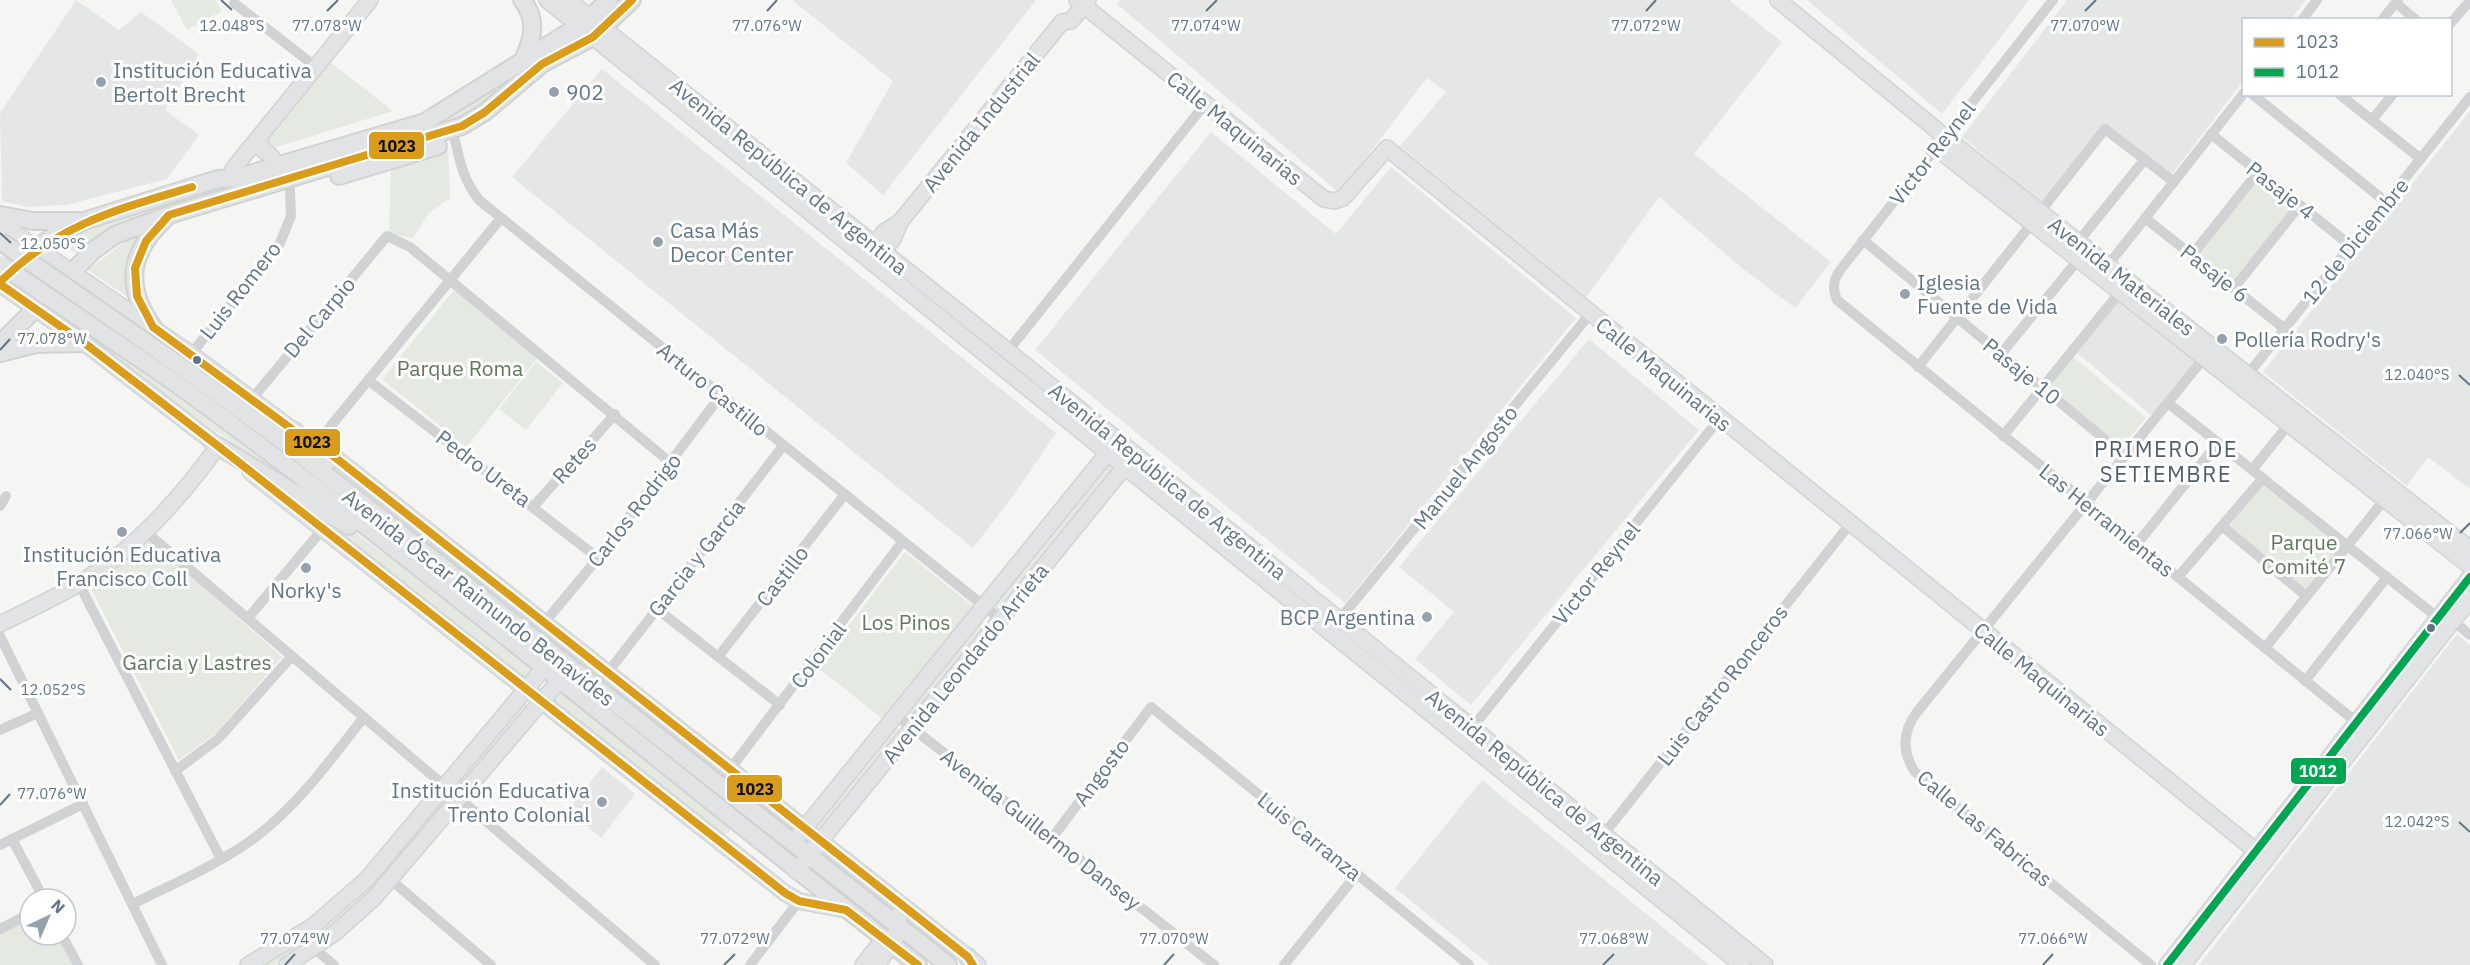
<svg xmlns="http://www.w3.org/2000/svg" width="2470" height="965" font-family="'IBM Plex Sans',sans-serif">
<rect width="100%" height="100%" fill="#f5f6f4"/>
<g fill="#e5e7e6">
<path d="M76,0L119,30L141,12L199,54L165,110L199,135L167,179L66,205L27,207L2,201L0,113Z"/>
<path d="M792,0H1036L883,195L846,163L893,81Z"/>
<path d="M1120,0H1729L1782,42L1694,154L1831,262L1795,308L1742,268L1659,197L1586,298L1400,146L1446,92L1427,78L1339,193L1117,4Z"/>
<path d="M1807,0H2029L1942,114Z"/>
<path d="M2067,0H2306L2291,19L2244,20L2243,81L2170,177L2104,126L2043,204L1962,137Z"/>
<path d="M602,69L1056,433L1016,492L973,548L512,177Z"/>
<path d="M2470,111V489L2428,457L2407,486L2263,372Z"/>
<path d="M1211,132L1336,234L1391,167L1576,318L1345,603L1035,350Z"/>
<path d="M2121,297L2204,362L2156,419L2076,352Z"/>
<path d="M1589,339L1699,430L1471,705L1415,659L1454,612L1399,567Z"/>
<path d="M2457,634L2470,645V965H2199Z"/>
<path d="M602,767L635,794L601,838L568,810Z"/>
<path d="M1482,780L1709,965H1490L1395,888Z"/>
</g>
<g fill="#e4e9e2">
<path d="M171,0H215L222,11L187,30Z"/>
<path d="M330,62L393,111L267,150L264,140Z"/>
<path d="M493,86L497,93L466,115L445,124L123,224L79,256L64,244L79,232L95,226L452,111Z"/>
<path d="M448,149L450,198L429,213L413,238L389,234L391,163Z"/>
<path d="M2258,174L2298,206L2234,285L2196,255Z"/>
<path d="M150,232L136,303L88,270L131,237Z"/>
<path d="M455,289L539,356L466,447L382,379Z"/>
<path d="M58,311L155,377L301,489L208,426L55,314Z"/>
<path d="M2072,356L2146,418L2120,449L2047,387Z"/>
<path d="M536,362L563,383L526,430L499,409Z"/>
<path d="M1107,461L1118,465L998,611L992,606Z"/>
<path d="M345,472L495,588L489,598L409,536Z"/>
<path d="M2262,485L2345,550L2309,596L2228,527Z"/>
<path d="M283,489L347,527L454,604L534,671L525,680Z"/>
<path d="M149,539L282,657L216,733L179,760L89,585Z"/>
<path d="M905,552L974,607L884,720L817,667Z"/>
<path d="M533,619L774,809L771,815L527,626Z"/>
<path d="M980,620L987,624L911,718L906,713Z"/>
<path d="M560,690L731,828L729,833L721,834L552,703Z"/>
<path d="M523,701L529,706L461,786L457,782Z"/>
<path d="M895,726L902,731L822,830L817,824Z"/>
<path d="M443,801L447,805L387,877L340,921L314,941L274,965H256L380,871Z"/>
<path d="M30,908V935H57L72,965H0V923Z"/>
</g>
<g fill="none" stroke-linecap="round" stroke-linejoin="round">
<defs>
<g id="secondary">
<path d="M547,0L1742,965"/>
<path d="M568,0L1008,351L1765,965"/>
<path d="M1077,0L1324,199L1334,201L1343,198L1387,148L2256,851"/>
<path d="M1778,0L1955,145L2470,549"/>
<path d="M259,137L261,148L272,157"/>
<path d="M1945,137L1936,148L2470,566"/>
<path d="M233,169L370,0"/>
<path d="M0,223L191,354L293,430L332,455L978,965"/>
<path d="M868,252L884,232L900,222L1062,22L1071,21L1088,0"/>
<path d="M877,259L893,239L900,222"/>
<path d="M0,284L87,345L227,453"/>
<path d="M250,472L785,893L799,901L846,910"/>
<path d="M0,624C26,611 53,599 78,584C135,550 180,499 218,446"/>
<path d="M799,835L1114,445"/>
<path d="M796,871L1131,459"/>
<path d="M248,965L313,926L367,879L543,669"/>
<path d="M287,965L336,932L374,898L559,681"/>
<path d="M863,965L884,938"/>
<path d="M877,965L895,939L899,915"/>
<path d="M2167,965L2470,577"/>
<path d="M2183,965L2470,599"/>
</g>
<g id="primary">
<path d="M522,0C538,20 533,39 523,60"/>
<path d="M339,176L438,146"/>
<path d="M0,215L33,221H77"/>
<path d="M0,282L36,248L57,234L87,220L218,179L236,178L425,122L585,22L609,0"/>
<path d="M153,327C124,286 129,252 166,218"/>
<path d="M0,344L94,250L115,235L169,215L462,126L485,112L542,64L593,37L632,0"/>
<path d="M0,353L36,344L83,343"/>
<path d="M176,363L287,444L948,965"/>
<path d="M167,377C425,563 667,771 918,965"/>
<path d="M293,430L326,463"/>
<path d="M218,446L349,526"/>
<path d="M968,957L973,965"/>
</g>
</defs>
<use href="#secondary" stroke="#d1d4d5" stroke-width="18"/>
<use href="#primary" stroke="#d1d3d3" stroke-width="20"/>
<g stroke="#d0d2d3" stroke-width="10">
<path d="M234,3L316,67"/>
<path d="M2396,3L2416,20"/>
<path d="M2302,20L2317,0"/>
<path d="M2382,20L2398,0"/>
<path d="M2450,24L2470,1"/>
<path d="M2252,94L2386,202"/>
<path d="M2339,94L2421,159"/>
<path d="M2372,120L2393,94"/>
<path d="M2211,134L2351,246"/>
<path d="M1945,137L2053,0"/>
<path d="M455,140C460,163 464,181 479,200L1000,619"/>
<path d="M1936,148L1841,269C1833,280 1832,287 1837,300L2360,725"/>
<path d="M2040,212L2105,129L2174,182"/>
<path d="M2145,218L2285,329"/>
<path d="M1863,240L2125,456"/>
<path d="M2078,242L2145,159"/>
<path d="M2192,255L2258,172"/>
<path d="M2105,269L2244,93"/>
<path d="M2234,288L2300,205"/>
<path d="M1008,351L1205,104"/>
<path d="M191,354L280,243L291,216L290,190"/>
<path d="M2001,354L2078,260"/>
<path d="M1918,367L2032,223"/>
<path d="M2245,378L2470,97"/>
<path d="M368,380L598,558"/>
<path d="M252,399L387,236L410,247L671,463"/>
<path d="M2168,403L2437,617L2453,621L2470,635"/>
<path d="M2003,436L2120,292"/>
<path d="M316,444L501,218"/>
<path d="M2252,470L2289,424"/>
<path d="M0,506L6,496"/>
<path d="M534,506L615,414"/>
<path d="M2222,526L2306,596"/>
<path d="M146,532L655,965"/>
<path d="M2137,544L2218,443"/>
<path d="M2178,577L2263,478"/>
<path d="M79,584L221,859"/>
<path d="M657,609L780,705"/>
<path d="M248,618L322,530"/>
<path d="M1339,620L1590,314"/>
<path d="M545,622L598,558L721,395"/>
<path d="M0,636L162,965"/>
<path d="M2265,648L2385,499"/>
<path d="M718,657L845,494"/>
<path d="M609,671L783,446"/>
<path d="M2305,681L2387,577"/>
<path d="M897,716L1214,965"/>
<path d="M1472,728L1720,418"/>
<path d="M0,730L38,713"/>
<path d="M731,768L903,541"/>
<path d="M175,771L218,739L292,656"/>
<path d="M1052,838L1151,707L1469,965"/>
<path d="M12,839L44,899"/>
<path d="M1600,839L1850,524"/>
<path d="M0,845L83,804"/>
<path d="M391,880L491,965"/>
<path d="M133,904C174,883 220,864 257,836C300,803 331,759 364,717"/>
<path d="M0,929L30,914"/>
<path d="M62,935L78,965"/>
<path d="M315,949L334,965"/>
<path d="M750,965L799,901"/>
<path d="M1284,965L1357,874"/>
<path d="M2151,965L1915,772C1902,752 1902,732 1917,712L2204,358"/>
</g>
<use href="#secondary" stroke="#e2e3e4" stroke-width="15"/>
<use href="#primary" stroke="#e2e3e4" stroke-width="16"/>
<defs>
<g id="primary-bridge">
<path d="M0,241L176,363"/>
<path d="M0,264L167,377"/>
</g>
</defs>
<use href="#primary-bridge" stroke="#d1d3d3" stroke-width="20" stroke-linecap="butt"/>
<use href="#primary-bridge" stroke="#e2e3e4" stroke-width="16"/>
<defs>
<g id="bus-1">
<path d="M632,0L593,37L542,64L485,112L462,126L169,215L146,241L135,268L137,296L153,327L293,430L332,455L968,957L973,965"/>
<path d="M0,282C59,224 115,210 192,187"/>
<path d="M0,284L87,345L218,446L785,893L799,901L846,910L918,965"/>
</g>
<path id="bus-2" d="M2167,965L2470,577"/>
</defs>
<use href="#bus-1" stroke="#fff" stroke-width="12"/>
<use href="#bus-2" stroke="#fff" stroke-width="12"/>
<use href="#bus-1" stroke="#d99c1b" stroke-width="8"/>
<use href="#bus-2" stroke="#00a651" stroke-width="8"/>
</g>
<path fill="none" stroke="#627587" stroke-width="2" d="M221,0L232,10M327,11L338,0M767,11L777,0M1206,11L1217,0M1646,11L1656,0M2085,11L2096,0M0,233L11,243M0,350L10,339M2459,375L2470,385M2460,533L2470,523M0,679L11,690M0,805L10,794M2459,822L2470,832M285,965L295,954M724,965L735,954M1164,965L1174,954M1603,965L1614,954M2043,965L2053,954"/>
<g fill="#95a2ad" stroke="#fff" stroke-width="2">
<circle cx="101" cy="82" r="6"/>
<circle cx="554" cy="92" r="6"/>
<circle cx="658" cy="242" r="6"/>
<circle cx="1905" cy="294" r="6"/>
<circle cx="2222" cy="339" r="6"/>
<circle cx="122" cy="532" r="6"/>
<circle cx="306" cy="568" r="6"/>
<circle cx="1427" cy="617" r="6"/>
<circle cx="602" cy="802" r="6"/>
</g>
<g fill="#627587" stroke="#fff" stroke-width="2">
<circle cx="197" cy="360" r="5"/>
<circle cx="2431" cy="628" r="5"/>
</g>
<g text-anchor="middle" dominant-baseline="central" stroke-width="6" stroke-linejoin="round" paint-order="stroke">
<g font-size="21" fill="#627587" stroke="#fff" text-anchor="start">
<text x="113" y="70">Institución Educativa<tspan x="113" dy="24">Bertolt Brecht</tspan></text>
<text x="566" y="92">902</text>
<text x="670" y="230">Casa Más<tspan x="670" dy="24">Decor Center</tspan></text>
<text x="1917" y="282">Iglesia<tspan x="1917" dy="24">Fuente de Vida</tspan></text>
<text x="2234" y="339">Pollería Rodry's</text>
<text x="122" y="554" text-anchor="middle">Institución Educativa<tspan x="122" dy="24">Francisco Coll</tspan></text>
<text x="306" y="590" text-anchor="middle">Norky's</text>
<text x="1415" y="617" text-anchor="end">BCP Argentina</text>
<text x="590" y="790" text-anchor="end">Institución Educativa<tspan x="590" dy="24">Trento Colonial</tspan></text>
</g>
<g font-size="21" fill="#627587" stroke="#fff">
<text transform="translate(981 122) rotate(-51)">Avenida Industrial</text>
<text transform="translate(1235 128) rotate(39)">Calle Maquinarias</text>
<text transform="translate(1932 153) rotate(-52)">Victor Reynel</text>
<text transform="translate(789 176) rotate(39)">Avenida República de Argentina</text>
<text transform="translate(2281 190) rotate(38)">Pasaje 4</text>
<text transform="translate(2355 241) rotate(-51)">12 de Diciembre</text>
<text transform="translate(2215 273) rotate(38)">Pasaje 6</text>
<text transform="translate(2122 276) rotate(38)">Avenida Materiales</text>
<text transform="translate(240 290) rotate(-52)">Luis Romero</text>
<text transform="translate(319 317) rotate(-50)">Del Carpio</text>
<text transform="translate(2022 371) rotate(39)">Pasaje 10</text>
<text transform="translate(1664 374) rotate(39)">Calle Maquinarias</text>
<text transform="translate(713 389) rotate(39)">Arturo Castillo</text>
<text transform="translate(574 460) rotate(-48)">Retes</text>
<text transform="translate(1465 467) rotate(-51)">Manuel Angosto</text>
<text transform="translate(484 468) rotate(37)">Pedro Ureta</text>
<text transform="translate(1168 481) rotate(39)">Avenida República de Argentina</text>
<text transform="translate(634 510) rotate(-52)">Carlos Rodrigo</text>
<text transform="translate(2107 520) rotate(39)">Las Herramientas</text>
<text transform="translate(696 558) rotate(-52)">Garcia y Garcia</text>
<text transform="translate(1596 573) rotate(-51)">Victor Reynel</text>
<text transform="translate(782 576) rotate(-52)">Castillo</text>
<text transform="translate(479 597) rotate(38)">Avenida Óscar Raimundo Benavides</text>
<text transform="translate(818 655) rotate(-53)">Colonial</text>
<text transform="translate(965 663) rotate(-51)">Avenida Leondardo Arrieta</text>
<text transform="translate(2042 679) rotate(39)">Calle Maquinarias</text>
<text transform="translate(1722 685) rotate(-52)">Luis Castro Ronceros</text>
<text transform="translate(1101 772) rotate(-53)">Angosto</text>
<text transform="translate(1545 787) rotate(39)">Avenida República de Argentina</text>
<text transform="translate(1985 828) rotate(40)">Calle Las Fabricas</text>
<text transform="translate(1041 829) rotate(38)">Avenida Guillermo Dansey</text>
<text transform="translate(1310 836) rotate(39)">Luis Carranza</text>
</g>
<g font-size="21" fill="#62785e" stroke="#fff">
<text x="460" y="368">Parque Roma</text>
<text x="2304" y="542">Parque<tspan x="2304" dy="24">Comité 7</tspan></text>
<text x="906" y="622">Los Pinos</text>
<text x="197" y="662">Garcia y Lastres</text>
</g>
<g font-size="22" letter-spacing="1.5" fill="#515e6b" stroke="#fff">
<text x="2166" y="448">PRIMERO DE<tspan x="2166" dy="25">SETIEMBRE</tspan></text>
</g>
</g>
<g font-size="15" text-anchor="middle" fill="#627587" stroke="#fff" stroke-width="6" stroke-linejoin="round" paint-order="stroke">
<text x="232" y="31">12.048°S</text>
<text x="327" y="31">77.078°W</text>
<text x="767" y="31">77.076°W</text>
<text x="1206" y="31">77.074°W</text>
<text x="1646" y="31">77.072°W</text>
<text x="2085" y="31">77.070°W</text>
<text x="53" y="249">12.050°S</text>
<text x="52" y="344">77.078°W</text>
<text x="2417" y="380">12.040°S</text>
<text x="2418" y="539">77.066°W</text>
<text x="53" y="695">12.052°S</text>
<text x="52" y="799">77.076°W</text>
<text x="2417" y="827">12.042°S</text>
<text x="295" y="944">77.074°W</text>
<text x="735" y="944">77.072°W</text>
<text x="1174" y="944">77.070°W</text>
<text x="1614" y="944">77.068°W</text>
<text x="2053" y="944">77.066°W</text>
</g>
<g stroke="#fff" stroke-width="2">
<rect x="368" y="131" width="57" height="29" rx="6" fill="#d99c1b"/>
<rect x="284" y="428" width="57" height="29" rx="6" fill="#d99c1b"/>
<rect x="2290" y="757" width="57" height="28" rx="6" fill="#00a651"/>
<rect x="726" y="774" width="57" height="29" rx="6" fill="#d99c1b"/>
</g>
<g font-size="16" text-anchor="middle" font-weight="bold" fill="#fff">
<text x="2318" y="777">1012</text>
</g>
<g font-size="16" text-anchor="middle" font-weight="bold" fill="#111">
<text x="397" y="152">1023</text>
<text x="312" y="448">1023</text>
<text x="755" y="795">1023</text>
</g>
<rect x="2242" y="18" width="210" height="78" fill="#ffffff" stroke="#c0c8cf" stroke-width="1.5"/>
<rect x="2254" y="38" width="30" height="9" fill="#d99c1b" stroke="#c0c8cf" stroke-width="1.5"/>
<text x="2296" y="48" font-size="18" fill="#627587">1023</text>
<rect x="2254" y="68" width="30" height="9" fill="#00a651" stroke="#c0c8cf" stroke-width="1.5"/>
<text x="2296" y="78" font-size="18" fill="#627587">1012</text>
<g transform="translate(48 917) rotate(44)"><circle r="28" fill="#ffffff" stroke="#c0c8cf" stroke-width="1.5"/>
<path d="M0-4.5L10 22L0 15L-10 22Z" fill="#95a2ad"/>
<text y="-9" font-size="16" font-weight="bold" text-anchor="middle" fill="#627587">N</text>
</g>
</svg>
